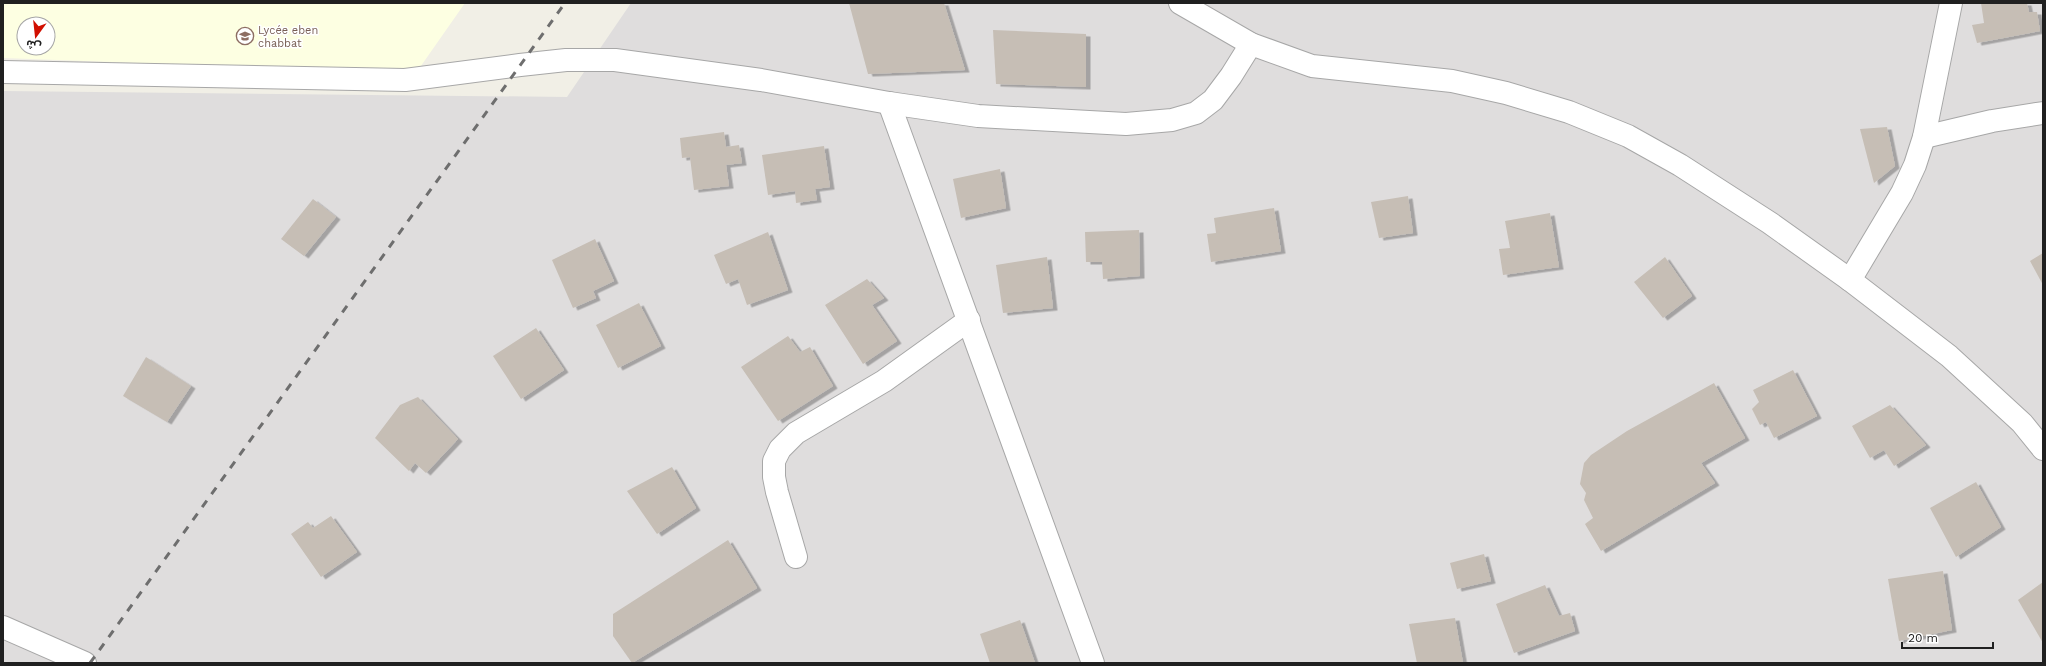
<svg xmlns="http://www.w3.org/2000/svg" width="2046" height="666" font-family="'Work Sans','Noto Sans Arabic',sans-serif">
<defs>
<filter id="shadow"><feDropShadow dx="4.5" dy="2.5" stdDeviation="0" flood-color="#0004"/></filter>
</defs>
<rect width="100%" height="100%" fill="#f1efe6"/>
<path fill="#dfdddd" d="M631,3H2043V663H3V91L567,97Z"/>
<path fill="#fdffe2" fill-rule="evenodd" d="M3,3H465L416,73L3,58ZM24,24H48V48H24Z"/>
<g fill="#c6beb5" filter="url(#shadow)">
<path d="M849,3H944L965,70L868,74Z"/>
<path d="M1981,3H2027L2029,12H2037L2040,31L1977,43L1972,25L1984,23Z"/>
<path d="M993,30L1086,34V87L996,84Z"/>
<path d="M1887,127L1895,166L1874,183L1860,129Z"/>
<path d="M724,132L726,147L739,145L742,163L726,165L729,186L694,190L690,157L682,158L680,138Z"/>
<path d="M824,146L830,187L815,189L817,200L796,203L795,191L768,195L762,155Z"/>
<path d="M1000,169L1006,208L961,218L953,179Z"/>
<path d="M1408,196L1413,233L1379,238L1371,202Z"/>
<path d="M313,199L336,217L304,256L281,239Z"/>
<path d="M1274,208L1281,251L1211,262L1207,234L1216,233L1214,218Z"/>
<path d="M1550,213L1559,267L1503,275L1499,249L1510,248L1505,221Z"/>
<path d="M1139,230L1140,276L1103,279L1102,262H1086L1085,232Z"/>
<path d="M768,232L788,290L747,305L738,279L726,284L714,255Z"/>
<path d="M595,239L614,281L593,291L596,298L573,308L552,260Z"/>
<path d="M2043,253V285L2030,261Z"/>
<path d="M1047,257L1053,308L1003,313L996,265Z"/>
<path d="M1665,257L1692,296L1663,318L1634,282Z"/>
<path d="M867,279L884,298L872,305L897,341L863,364L825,305Z"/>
<path d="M639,303L661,346L618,368L596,325Z"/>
<path d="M536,328L564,370L521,399L493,356Z"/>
<path d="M788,336L800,352L810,347L833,386L778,421L741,367Z"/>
<path d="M146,357L191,386L167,422L123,396Z"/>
<path d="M1793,370L1817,416L1774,438L1766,422L1760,425L1752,409L1759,402L1753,390Z"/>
<path d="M1714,383L1745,438L1701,463L1715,483L1601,551L1585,524L1593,518L1584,500L1586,493L1580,484L1584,463L1591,455L1627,431Z"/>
<path d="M418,397L458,439L426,473L415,463L409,471L375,438L400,405Z"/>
<path d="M1890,405L1926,445L1894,466L1884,450L1870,458L1852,426Z"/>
<path d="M672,467L696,508L657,534L627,491Z"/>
<path d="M1976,482L2001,527L1956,557L1930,508Z"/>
<path d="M331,516L357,552L321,577L291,534L308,522L313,528Z"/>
<path d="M728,540L757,588L632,663L613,636V614Z"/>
<path d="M1484,554L1491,581L1457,589L1450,563Z"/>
<path d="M1943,571L1952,630L1899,641L1888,579Z"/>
<path d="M2043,582V643L2018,600Z"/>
<path d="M1545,585L1559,616L1570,613L1575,631L1514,653L1496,604Z"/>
<path d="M1455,618L1463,663H1417L1409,624Z"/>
<path d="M1020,620L1035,663H990L980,634Z"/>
</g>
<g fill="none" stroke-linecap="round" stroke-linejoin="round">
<defs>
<g id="minor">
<path d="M1180,3L1251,44L1312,66L1452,81L1506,93L1569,112L1628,136L1680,165L1770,223L1850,280L1949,356L2022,423L2043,449"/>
<path d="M3,72L405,80L520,65L566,60H615L761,80L889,103L978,116L1126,124L1172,120L1196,113L1213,100L1231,76L1251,44"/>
<path d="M889,103L1093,663"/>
<path d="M1924,137L1992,121L2043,113"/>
<path d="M1850,280L1902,193L1915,165L1924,137L1951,3"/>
<path d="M796,557L777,492L774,477V461L780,449L796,433L884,381L969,320"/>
<path d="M3,627L85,663"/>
</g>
</defs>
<use href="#minor" stroke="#a7a7a7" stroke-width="24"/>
<use href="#minor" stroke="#fff" stroke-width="22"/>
<path stroke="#6e6e6e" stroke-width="3" stroke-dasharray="8 8" stroke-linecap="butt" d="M90,663L565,3"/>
</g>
<defs>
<symbol id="school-ring" viewBox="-11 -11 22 22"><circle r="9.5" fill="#fff" stroke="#8d6e63" stroke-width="1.5"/><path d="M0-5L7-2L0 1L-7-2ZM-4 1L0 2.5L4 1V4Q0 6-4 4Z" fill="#8d6e63"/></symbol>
</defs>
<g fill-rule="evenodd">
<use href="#school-ring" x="235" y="26" width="20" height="20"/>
</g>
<g text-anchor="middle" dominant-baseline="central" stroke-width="3" stroke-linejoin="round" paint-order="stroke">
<g font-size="11" fill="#785e54" stroke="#fff" text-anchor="start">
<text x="258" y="30">Lycée eben<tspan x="258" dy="13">chabbat</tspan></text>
</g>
</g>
<rect width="2046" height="666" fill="none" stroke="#202020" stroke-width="8"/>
<g transform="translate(36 36) rotate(195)"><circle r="19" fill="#ffffff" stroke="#a6a6a6"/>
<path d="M0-3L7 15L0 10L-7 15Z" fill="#d10f00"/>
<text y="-6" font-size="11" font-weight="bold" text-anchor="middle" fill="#202020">ش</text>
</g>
<path d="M1902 642v6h91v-6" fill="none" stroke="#202020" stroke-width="2"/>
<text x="1908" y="642" font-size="12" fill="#202020" stroke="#ffffff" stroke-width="3" paint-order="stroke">20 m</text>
</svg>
